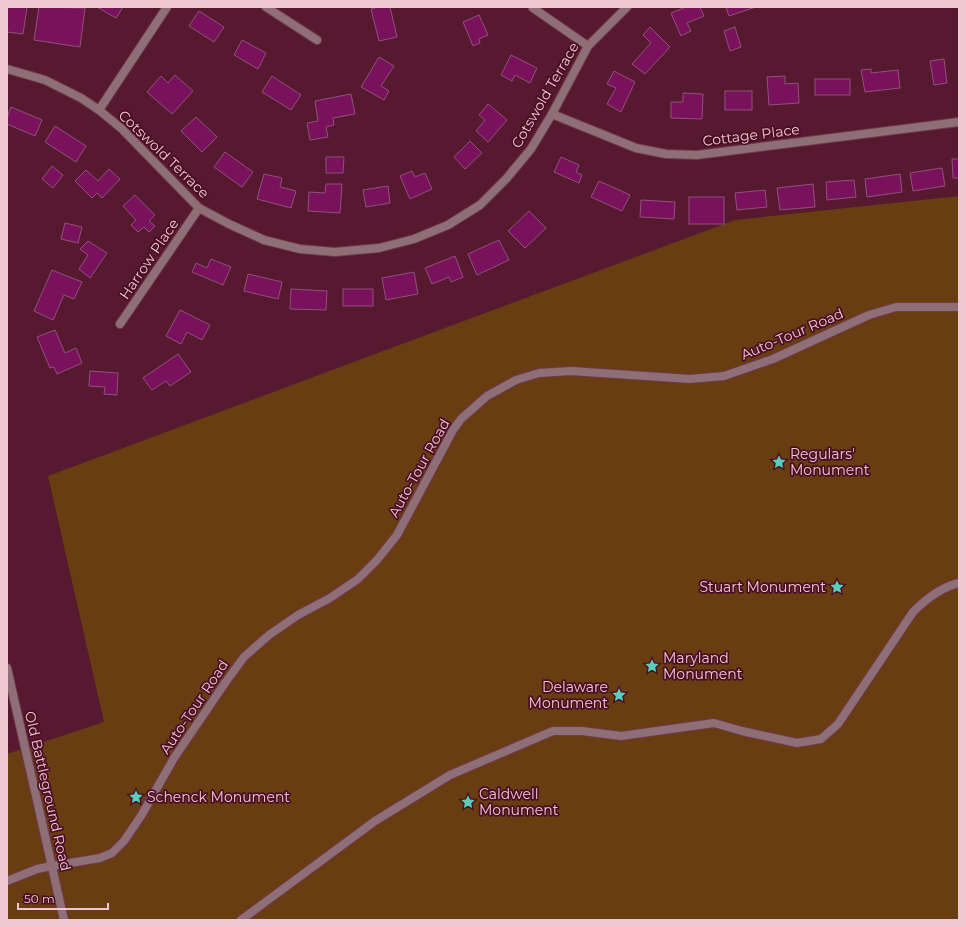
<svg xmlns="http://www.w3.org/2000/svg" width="966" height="927" font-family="Montserrat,sans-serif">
<rect width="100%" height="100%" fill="#56192f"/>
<path fill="#683d11" d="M959,196V920H7V754L104,722L48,476L735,220Z"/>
<g fill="#79115d" stroke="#8e5379">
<path d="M7,7H27L23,34L7,32Z"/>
<path d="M39,7L85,8L80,47L34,40Z"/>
<path d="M97,7H123L116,18Z"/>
<path d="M378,7H390L397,37L379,41L371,9Z"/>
<path d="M686,7H700L704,16L687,23L691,31L681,36L671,13Z"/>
<path d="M726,7H756L729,16Z"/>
<path d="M199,11L224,27L214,42L189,26Z"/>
<path d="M479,15L488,35L479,39L480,43L473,46L463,22Z"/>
<path d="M650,27L670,47L645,74L632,64L651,43L643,35Z"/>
<path d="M735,27L741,47L730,51L724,31Z"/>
<path d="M242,40L266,53L258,69L234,55Z"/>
<path d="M511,55L537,68L530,83L515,75L512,81L501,75Z"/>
<path d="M379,57L394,66L381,86L389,91L384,100L361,87Z"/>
<path d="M944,59L947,83L934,85L930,61Z"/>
<path d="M871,69V73L898,70L900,88L865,92L861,70Z"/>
<path d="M614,71L635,82L621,112L607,104L616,88L607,84Z"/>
<path d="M175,75L193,91L172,114L147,92L161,76L168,83Z"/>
<path d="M272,76L301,95L291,110L262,92Z"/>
<path d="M785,76V84L798,83L799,103L769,105L767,77Z"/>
<rect x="815" y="79" width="35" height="16"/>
<rect x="725" y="91" width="27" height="19"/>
<path d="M683,93L703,94L702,119L671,118V102H683Z"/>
<path d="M351,94L355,114L333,118L334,125L326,127L328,137L310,140L307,123L318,121L315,101Z"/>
<path d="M488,104L507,120L488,142L476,131L485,120L479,115Z"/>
<path d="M11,107L42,120L35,136L7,124V118Z"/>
<path d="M196,117L217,137L202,152L181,131Z"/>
<path d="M55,126L86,146L76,162L45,142Z"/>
<path d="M470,141L482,153L465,169L454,157Z"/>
<path d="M225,152L253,172L242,187L214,167Z"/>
<path d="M326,157H344L343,173H326Z"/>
<path d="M561,157L579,165L576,172L582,175L579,183L554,172Z"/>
<path d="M952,159H959V178H953Z"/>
<path d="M52,166L63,175L53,188L42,179Z"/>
<path d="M942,168L945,186L913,191L910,173Z"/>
<path d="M109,169L120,179L102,198L97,193L92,198L75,181L86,170L98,181Z"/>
<path d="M412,171L415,177L425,173L432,189L410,199L400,176Z"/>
<path d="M264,174L282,178L280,187L296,191L291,208L257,199Z"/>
<path d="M900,174L902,192L867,197L865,179Z"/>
<path d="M854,180L856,197L827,200L826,182Z"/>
<path d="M599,181L630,195L622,211L591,197Z"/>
<path d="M326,184H342L340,213L308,211L309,192L325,193Z"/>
<path d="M813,184L815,207L780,210L777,188Z"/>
<path d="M388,186L390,203L366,207L363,190Z"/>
<path d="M765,190L767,207L737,210L735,193Z"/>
<path d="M135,195L155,215L149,221L155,226L149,232L144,227L138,232L131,225L136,220L123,206Z"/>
<rect x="689" y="197" width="35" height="27"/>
<path d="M641,200L675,202L674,219L640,217Z"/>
<path d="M529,211L546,228L525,248L508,231Z"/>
<path d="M65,223L82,227L78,243L61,239Z"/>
<path d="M499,240L509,260L477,275L468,254Z"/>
<path d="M88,241L107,253L90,278L79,269L88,255L80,249Z"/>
<path d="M455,256L463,277L451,282L449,277L432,284L425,268Z"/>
<path d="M211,259L231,267L223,285L192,272L196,263L207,268Z"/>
<path d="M52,270L82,282L74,299L64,295L53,320L34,311Z"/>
<path d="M414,272L418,294L386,300L382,278Z"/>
<path d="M248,274L282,282L278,299L244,291Z"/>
<path d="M291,289L327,291L326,310L290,309Z"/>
<rect x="343" y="289" width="30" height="17"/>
<path d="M180,310L210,325L202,340L187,332L181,344L166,336Z"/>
<path d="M55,330L65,353L76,348L82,363L57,374L54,367L50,368L37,337Z"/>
<path d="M178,354L191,372L170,386L166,381L152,390L143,378Z"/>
<path d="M90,371L118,373L117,395L104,394L105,387L89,386Z"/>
</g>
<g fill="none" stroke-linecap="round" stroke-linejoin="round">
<defs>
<path id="pedestrian" d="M241,920L375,821L450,775L553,731H582L621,736L714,723L742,731L797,743L821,739L838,724L913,612C926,599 941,587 959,583"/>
<g id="minor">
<path d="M266,7L317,40"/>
<path d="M533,8L588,46"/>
<path d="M7,69L45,80L81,98L99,110L122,129L199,208L229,224L264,240L300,249L335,252L379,248L414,239L448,225L480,205L506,179L531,149L552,114L588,46L627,7"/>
<path d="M99,110L167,7"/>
<path d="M552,114L636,148L666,154L697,155L959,122"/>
<path d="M120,324L199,208"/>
<path d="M52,866L100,858L112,853L124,841L141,816L174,758L225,683L244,657L269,635L298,615L330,598L358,579L377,560L397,535L453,430L461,419L487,396L516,380L539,373L571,371L690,379L724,376L773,359L869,315L896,307H959"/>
</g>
<g id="tertiary">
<path d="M7,668L64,920"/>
<path d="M7,881L37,869L52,866"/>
</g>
</defs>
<use href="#pedestrian" stroke="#72384c" stroke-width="10"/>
<use href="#minor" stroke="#72384c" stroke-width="10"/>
<use href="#tertiary" stroke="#72384c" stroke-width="10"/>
<use href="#pedestrian" stroke="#8f6f77" stroke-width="8"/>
<use href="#minor" stroke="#8f6f77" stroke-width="8"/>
<use href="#tertiary" stroke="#8f6f77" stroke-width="8"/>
</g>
<defs>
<symbol id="sight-bare" viewBox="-9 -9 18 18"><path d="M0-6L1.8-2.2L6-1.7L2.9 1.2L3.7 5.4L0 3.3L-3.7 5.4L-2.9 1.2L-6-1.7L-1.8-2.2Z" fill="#5acebc" stroke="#4b0d25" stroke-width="2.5" paint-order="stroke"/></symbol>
</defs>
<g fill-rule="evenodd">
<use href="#sight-bare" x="769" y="452" width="20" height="20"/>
<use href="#sight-bare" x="827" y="577" width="20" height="20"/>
<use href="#sight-bare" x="642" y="656" width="20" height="20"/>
<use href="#sight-bare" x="609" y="685" width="20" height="20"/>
<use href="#sight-bare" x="126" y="787" width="20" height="20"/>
<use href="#sight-bare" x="458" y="792" width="20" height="20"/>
</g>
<g text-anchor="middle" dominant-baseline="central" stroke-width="3.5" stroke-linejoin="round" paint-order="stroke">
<g font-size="14" fill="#efc8d1" stroke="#4b0d25">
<text transform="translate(545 95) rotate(-60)">Cotswold Terrace</text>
<text transform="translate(751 135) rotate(-7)">Cottage Place</text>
<text transform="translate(164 154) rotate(44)">Cotswold Terrace</text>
<text transform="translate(149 259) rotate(-56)">Harrow Place</text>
<text transform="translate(792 334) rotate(-23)">Auto-Tour Road</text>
<text transform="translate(419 468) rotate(-61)">Auto-Tour Road</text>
<text transform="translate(194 707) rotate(-56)">Auto-Tour Road</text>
<text transform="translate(48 791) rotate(77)">Old Battleground Road</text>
</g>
<g font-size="14" fill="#efc8d1" stroke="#4b0d25" text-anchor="start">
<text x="790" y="454">Regulars'<tspan x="790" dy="16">Monument</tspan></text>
<text x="826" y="587" text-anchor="end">Stuart Monument</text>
<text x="663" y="658">Maryland<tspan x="663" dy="16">Monument</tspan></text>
<text x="608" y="687" text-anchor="end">Delaware<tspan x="608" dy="16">Monument</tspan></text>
<text x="479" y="794">Caldwell<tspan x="479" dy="16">Monument</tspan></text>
<text x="147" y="797">Schenck Monument</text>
</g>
</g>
<rect width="966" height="927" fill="none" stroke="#efc8d1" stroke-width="16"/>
<path d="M18 903v6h90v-6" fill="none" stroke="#efc8d1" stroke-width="2"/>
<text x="24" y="903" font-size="12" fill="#efc8d1" stroke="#4b0d25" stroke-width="3" paint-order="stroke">50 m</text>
</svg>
